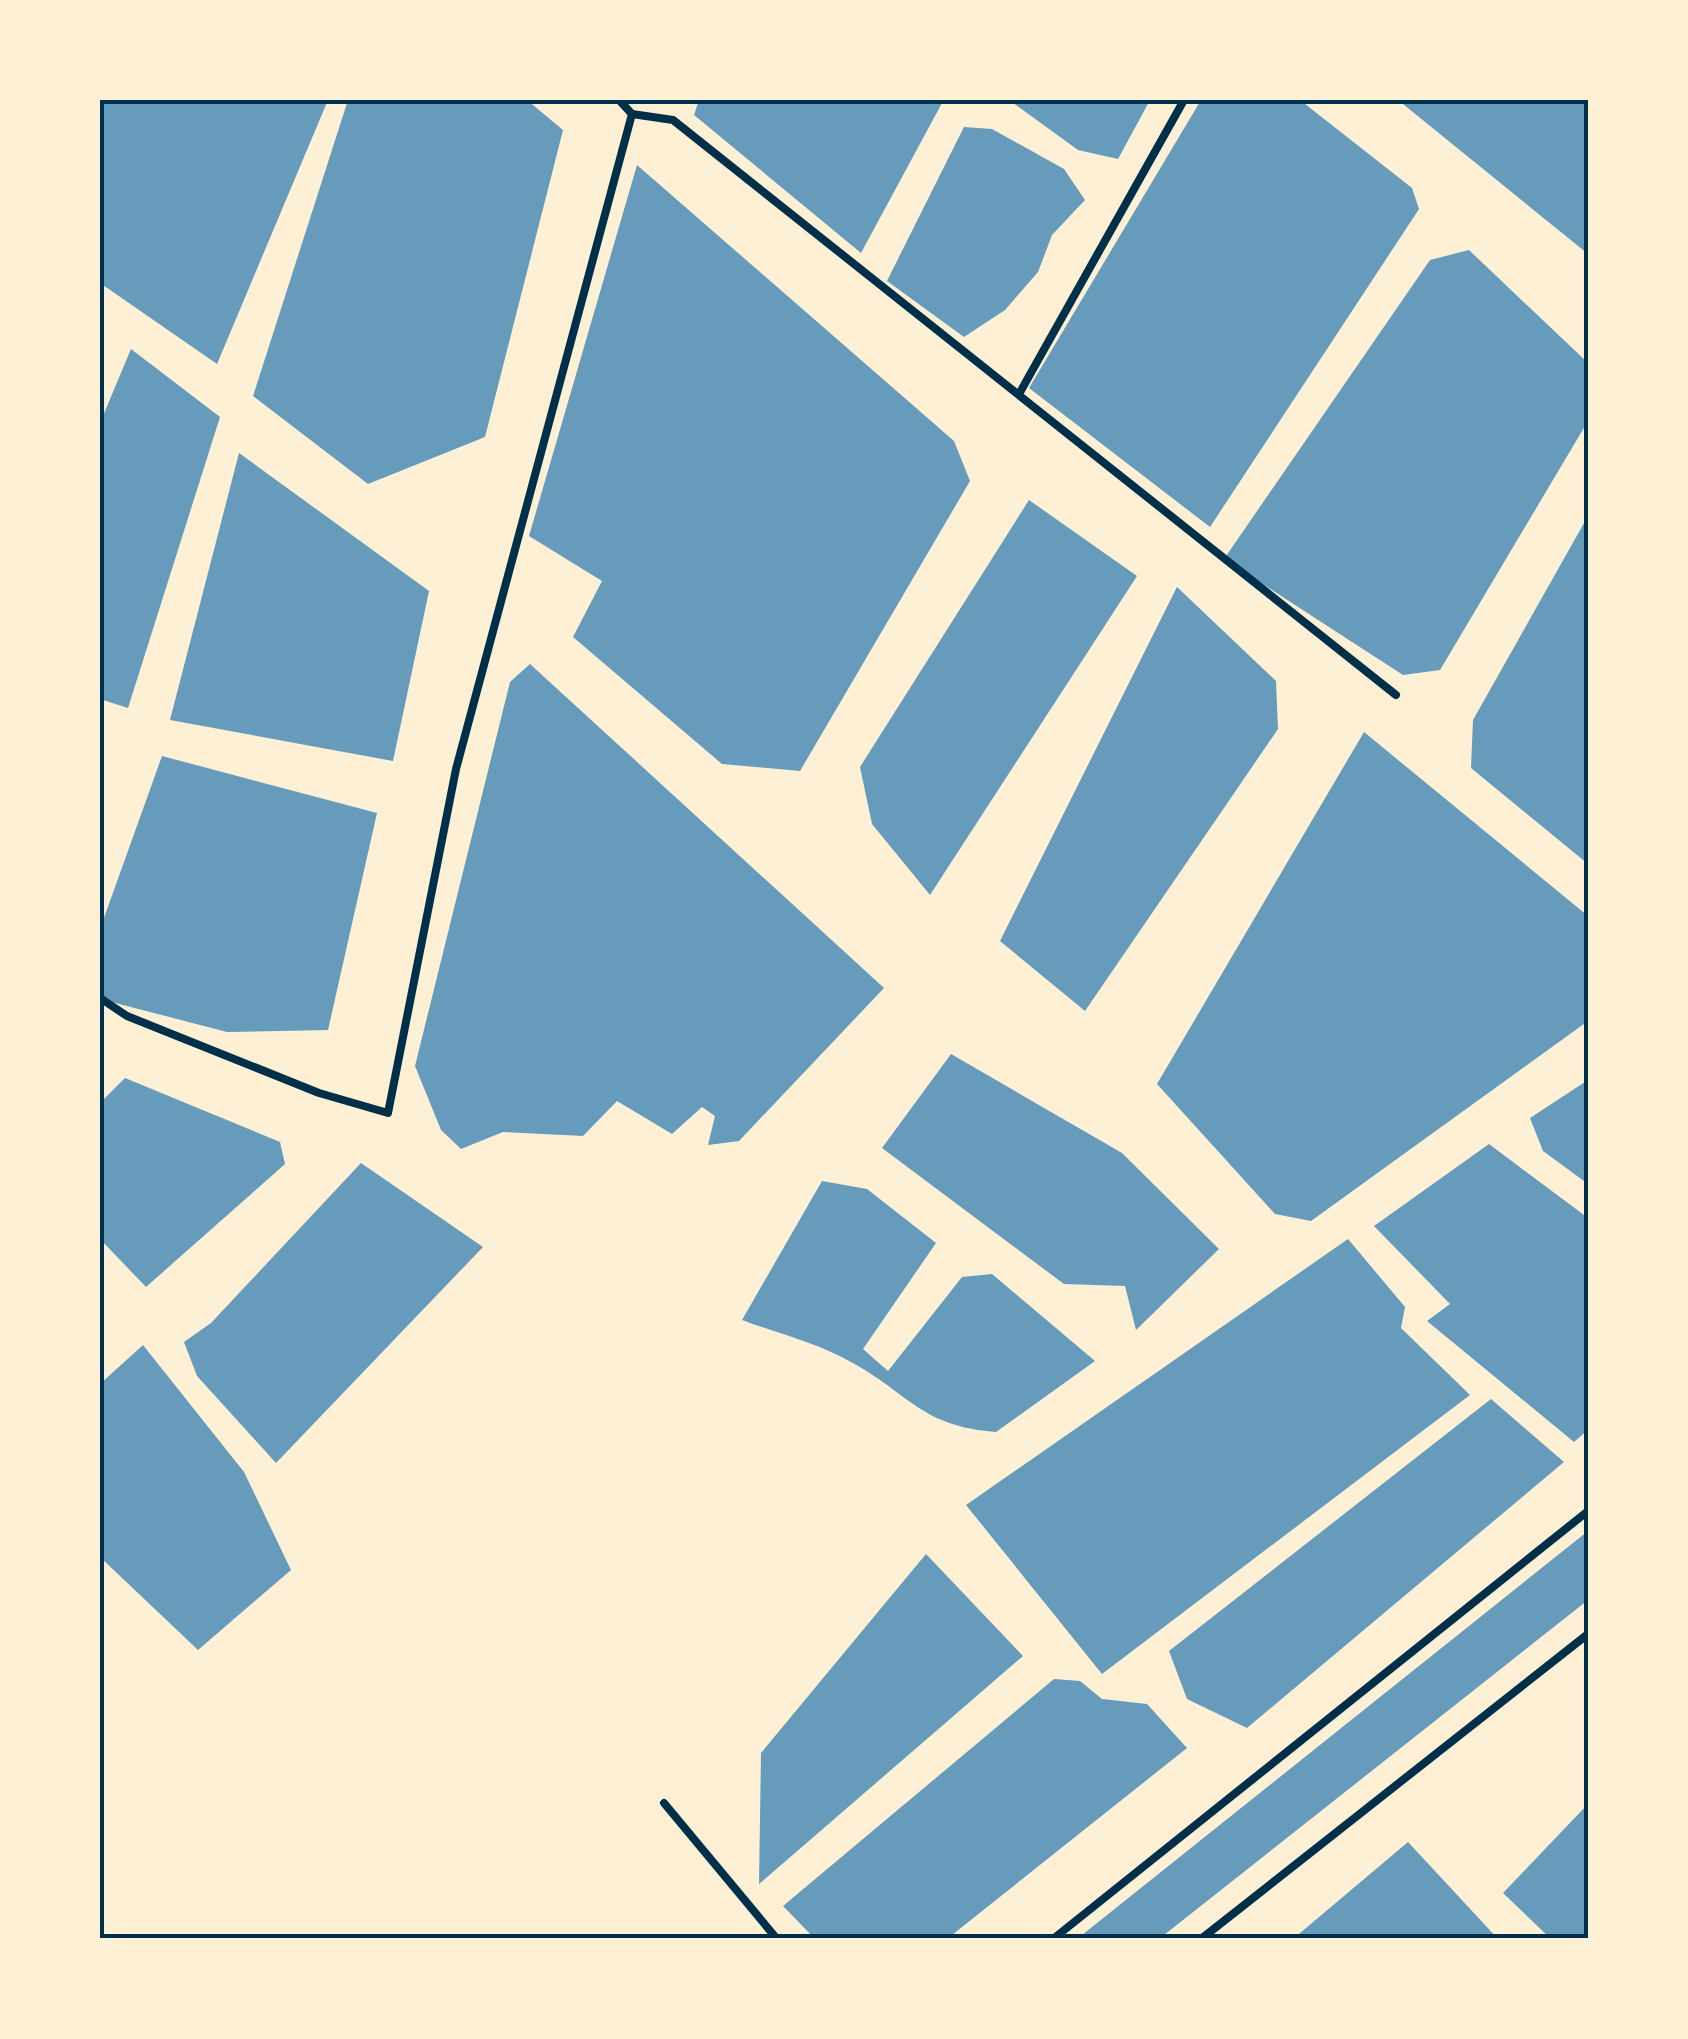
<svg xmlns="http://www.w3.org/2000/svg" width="1688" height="2039" font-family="'Times New Roman',serif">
<rect width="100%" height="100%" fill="#fdf0d5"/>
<g fill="#669bbc">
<path d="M100,100H328L217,364L100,283Z"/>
<path d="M348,100H527L563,130L485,437L368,484L253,396Z"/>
<path d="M699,100H936L942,103L861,253L694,115Z"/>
<path d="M1009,100H1150L1118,159L1078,150Z"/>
<path d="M1201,100H1300L1412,188L1419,209L1210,527L1029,388Z"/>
<path d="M1398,100H1588V254Z"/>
<path d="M964,127L992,129L1064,169L1085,200L1052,235L1038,272L1005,310L964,337L887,281Z"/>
<path d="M637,165L954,441L970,481L800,771L722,764L573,637L602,581L529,536Z"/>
<path d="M1469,250L1588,363V421L1440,670L1403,675L1224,559L1430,260Z"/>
<path d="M131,349L220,417L128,708L100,699V423Z"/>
<path d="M239,453L429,591L393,761L170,720Z"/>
<path d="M1029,500L1137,576L930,895L872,824L860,767Z"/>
<path d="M1588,516V864L1471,768L1473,720Z"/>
<path d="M1177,587L1276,681L1278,729L1085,1011L1000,941Z"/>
<path d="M530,664L884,988L739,1141L708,1145L715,1116L702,1107L672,1134L617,1101L583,1136L503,1132L461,1149L441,1130L415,1066L510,682Z"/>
<path d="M1364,732L1588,916V1021L1311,1221L1275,1214L1157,1084Z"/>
<path d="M162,756L377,813L328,1030L227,1032L100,999V929Z"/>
<path d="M951,1054L1122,1153L1219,1249L1136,1330L1125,1286L1064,1284L882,1148Z"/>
<path d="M125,1078L280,1142L285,1164L146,1287L100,1239V1103Z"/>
<path d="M1588,1080V1184L1543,1151L1530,1118Z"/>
<path d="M1489,1144L1588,1218V1430L1574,1442L1427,1321L1450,1304L1374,1226Z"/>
<path d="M361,1163L483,1247L276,1463L197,1376L184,1342L211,1323Z"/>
<path d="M822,1181L867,1189L936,1243L863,1349L888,1371L962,1277L992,1274L1095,1361L996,1432C920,1426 910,1394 851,1362C818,1343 777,1333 742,1320Z"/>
<path d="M1348,1239L1405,1307L1401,1328L1470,1395L1102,1674L966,1505Z"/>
<path d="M143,1345L244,1472L291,1570L198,1650L100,1557V1384Z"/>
<path d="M1491,1399L1564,1462L1247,1728L1187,1699L1169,1651Z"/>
<path d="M1588,1531V1600L1159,1939H1077Z"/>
<path d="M926,1554L1023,1656L759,1884L761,1753Z"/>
<path d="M1054,1679L1080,1681L1102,1699L1147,1704L1187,1748L947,1939H815L783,1906Z"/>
<path d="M1588,1804V1939H1551L1503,1893Z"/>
<path d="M1408,1842L1498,1939H1293Z"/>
</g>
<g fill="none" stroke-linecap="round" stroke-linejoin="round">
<g stroke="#003049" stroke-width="8">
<path d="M632,114L673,120L1396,695"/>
<path d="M1019,394L1184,100"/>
<path d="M100,998L127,1016L319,1093L388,1113L456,769L632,114L619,100"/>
<path d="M664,1803L777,1939"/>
<path d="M1053,1939L1588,1511"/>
<path d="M1201,1939L1588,1634"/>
</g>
</g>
<rect width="1688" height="2039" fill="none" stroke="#fdf0d5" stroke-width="205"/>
<rect x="102" y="102" width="1484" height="1834" fill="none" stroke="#003049" stroke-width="4"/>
</svg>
